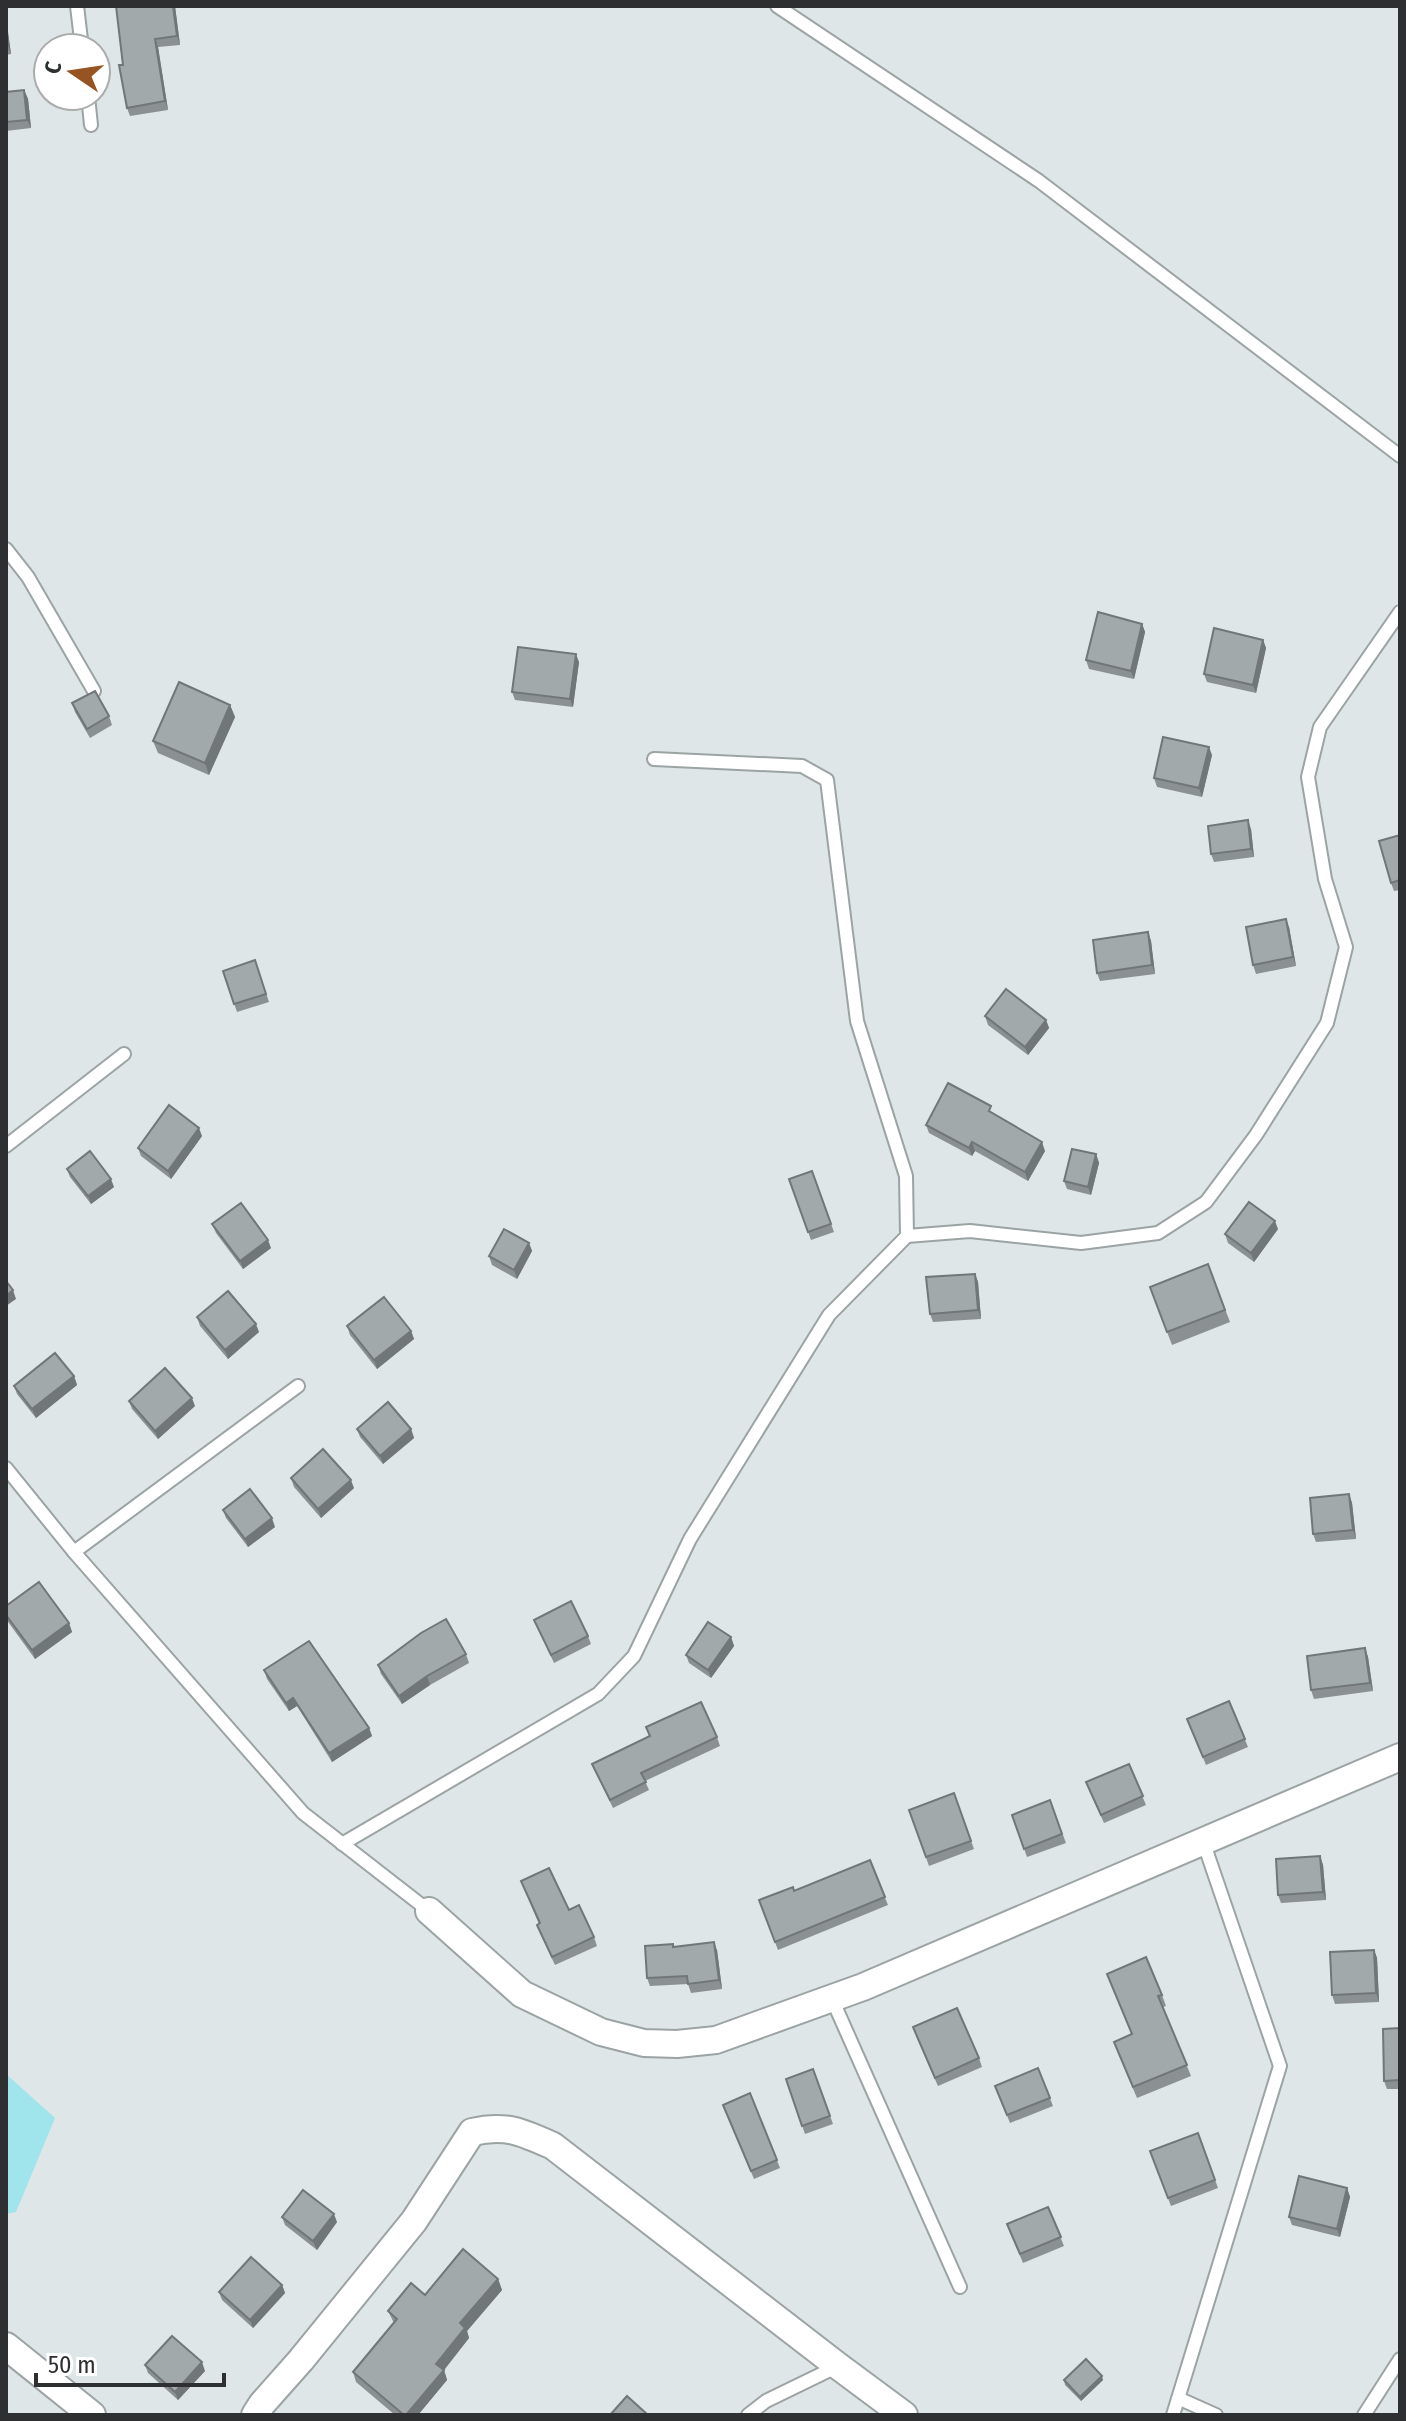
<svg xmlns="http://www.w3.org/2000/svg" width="1406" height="2421" font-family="'Fira Sans Condensed',sans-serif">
<rect width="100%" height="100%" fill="#dfe6e7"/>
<path fill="#a0e5ec" d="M6,2074L55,2118L16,2212L6,2214Z"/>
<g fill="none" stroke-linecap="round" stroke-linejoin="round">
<defs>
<g id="service">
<path d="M77,6L82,48"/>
<path d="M777,6L1039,181L1400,456"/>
<path d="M88,96L91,125"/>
<path d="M6,549L28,577L94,691"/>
<path d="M6,1146L124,1054"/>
<path d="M907,1236L970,1231L1081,1243L1158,1233L1206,1202L1256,1135L1327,1023L1346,947L1325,879L1308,777L1320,727L1400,612"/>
<path d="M6,1468L74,1552L303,1813L429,1911"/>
<path d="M74,1552L298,1386"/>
<path d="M342,1844L598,1694L634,1656L690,1539L829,1315L907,1236L906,1176L857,1021L827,780L802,766L654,759"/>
<path d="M832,1999L960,2287"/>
<path d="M1180,2399L1216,2415"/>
<path d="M748,2415L766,2401L838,2366"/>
<path d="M1173,2415L1280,2066L1203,1841"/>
<path d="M1364,2415L1400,2359"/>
</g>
<g id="minor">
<path d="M429,1911L522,1994L601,2032L644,2043L677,2044L716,2040L863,1987L1400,1757"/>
<path d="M6,2346L92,2415"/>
<path d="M255,2415L262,2404L301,2360L414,2221L472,2132C506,2124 522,2132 553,2146L838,2366L904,2415"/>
</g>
</defs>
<use href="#service" stroke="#9ca3a3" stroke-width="16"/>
<use href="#minor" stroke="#9ca3a3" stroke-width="30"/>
<use href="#service" stroke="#fff" stroke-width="12"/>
<use href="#minor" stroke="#fff" stroke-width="26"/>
</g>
<g fill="#8b9192">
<path d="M116,6H175L180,45L158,47L168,110L130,116L127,108Z"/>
<path d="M6,22L11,54L6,55Z"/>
<path d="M24,90L28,99L31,128L6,131V92Z"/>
<path d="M1142,624L1145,632L1134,679L1089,669L1086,660Z"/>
<path d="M1263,640L1266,648L1256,693L1207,682L1204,674Z"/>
<path d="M579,662L573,707L515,700L512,692Z"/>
<path d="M72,703L109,716L112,725L90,738L75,712Z"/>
<path d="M230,705L235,717L209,775L158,753L153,741Z"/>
<path d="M1212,755L1202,797L1157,787L1154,778Z"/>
<path d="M1251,829L1254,857L1214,862L1211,854Z"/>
<path d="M1400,835V890L1394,891L1391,883Z"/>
<path d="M1289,927L1296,966L1256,974L1253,965Z"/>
<path d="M1148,932L1151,941L1155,974L1100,981L1097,973Z"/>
<path d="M255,960L269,1002L237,1012L223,971Z"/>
<path d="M985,1016L1046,1020L1049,1028L1028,1055L988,1025Z"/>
<path d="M994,1114L1045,1151L1028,1181L975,1151L972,1156L929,1133L926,1125Z"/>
<path d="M202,1136L171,1179L141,1156L138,1148Z"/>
<path d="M1096,1154L1099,1163L1091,1195L1067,1189L1064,1181Z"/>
<path d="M67,1169L114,1187L91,1204L70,1177Z"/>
<path d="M812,1171L834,1232L811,1240L789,1179Z"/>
<path d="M212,1224L271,1248L243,1269L216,1233Z"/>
<path d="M1278,1229L1254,1262L1228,1243L1225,1234Z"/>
<path d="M529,1243L532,1251L517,1279L492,1265L489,1256Z"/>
<path d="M1208,1264L1230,1322L1172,1345L1150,1287Z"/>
<path d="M975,1274L978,1282L981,1319L933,1322L930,1314Z"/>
<path d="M197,1317L259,1332L228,1359L200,1326Z"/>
<path d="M347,1326L411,1331L414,1339L377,1369L350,1335Z"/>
<path d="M74,1376L77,1385L36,1418L17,1394L14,1386Z"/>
<path d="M129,1401L195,1406L158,1439L132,1409Z"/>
<path d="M357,1429H411L414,1438L383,1464L360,1437Z"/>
<path d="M291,1478L354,1488L321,1518L294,1487Z"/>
<path d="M1349,1494L1352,1503L1356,1539L1316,1542L1313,1534Z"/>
<path d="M223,1510L275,1527L248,1547L226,1518Z"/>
<path d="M6,1606L69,1623L72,1632L35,1659L6,1619Z"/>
<path d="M534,1620L588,1636L591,1644L554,1663Z"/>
<path d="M731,1637L734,1646L711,1678L689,1663L686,1655Z"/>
<path d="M1365,1648L1368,1657L1373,1691L1314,1699L1311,1690Z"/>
<path d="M466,1654L469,1663L430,1685L402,1704L381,1674L378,1665Z"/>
<path d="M264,1670L369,1728L372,1736L332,1762L297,1706L289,1711L267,1679Z"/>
<path d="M1229,1701L1248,1747L1206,1765L1187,1719Z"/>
<path d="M646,1727L717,1737L720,1746L645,1781L649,1790L613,1808L592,1764L649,1736Z"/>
<path d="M1129,1764L1146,1805L1104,1823L1089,1790Z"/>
<path d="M954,1793L974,1849L929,1866L909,1810Z"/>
<path d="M1050,1800L1066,1843L1027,1857L1012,1815Z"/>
<path d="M1320,1856L1323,1865L1326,1900L1281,1903L1278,1895Z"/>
<path d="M870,1860L888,1905L778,1950L759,1900L794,1891Z"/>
<path d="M521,1881L569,1910L594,1937L597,1946L555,1965L540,1933L537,1925L539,1924Z"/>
<path d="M674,1947L717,1950L722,1989L691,1993L688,1984L650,1986L647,1978Z"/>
<path d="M1374,1950L1377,1958L1379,2002L1335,2004L1332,1995Z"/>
<path d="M1111,1984L1162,1995L1166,2006L1163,2007L1191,2076L1137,2098L1118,2053L1132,2035Z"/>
<path d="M1400,2028V2089H1387L1384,2081Z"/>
<path d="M916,2036L979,2058L982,2067L938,2086Z"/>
<path d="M1038,2068L1053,2106L1010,2123L995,2086Z"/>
<path d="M813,2069L833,2124L805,2134L786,2079Z"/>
<path d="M750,2093L780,2168L754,2179L723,2105Z"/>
<path d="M1198,2133L1218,2188L1171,2206L1150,2151Z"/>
<path d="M1347,2188L1350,2197L1340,2237L1292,2225L1289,2217Z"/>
<path d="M1048,2207L1064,2246L1023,2263L1007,2224Z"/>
<path d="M282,2217L337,2222L317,2250L285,2225Z"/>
<path d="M498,2279L502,2290L467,2331L469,2338L444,2370L447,2380L418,2415H395L356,2382L353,2372L394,2323L388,2311L425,2295Z"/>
<path d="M282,2285L285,2293L253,2328L222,2300L219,2292Z"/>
<path d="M145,2365L205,2371L178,2400L148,2373Z"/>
<path d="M1064,2380H1103L1081,2401L1065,2385Z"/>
</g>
<g fill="#717677">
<path d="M173,6H175L180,45L177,36Z"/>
<path d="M6,22L7,24L11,54L8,46Z"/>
<path d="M155,39L158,47L168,110L165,101Z"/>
<path d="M24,90L28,99L31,128L27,120Z"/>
<path d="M1142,624L1145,632L1134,679L1131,671Z"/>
<path d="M1263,640L1266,648L1256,693L1253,685Z"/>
<path d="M576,654L579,662L573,707L570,699Z"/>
<path d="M230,705L235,717L209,775L205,763Z"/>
<path d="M1209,747L1212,755L1202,797L1199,788Z"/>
<path d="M1248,820L1251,829L1254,857L1251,849Z"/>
<path d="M1286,919L1289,927L1296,966L1293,957Z"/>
<path d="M1148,932L1151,941L1155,974L1152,965Z"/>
<path d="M1046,1020L1049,1028L1028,1055L1025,1047Z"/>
<path d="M199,1128L202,1136L171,1179L168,1171Z"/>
<path d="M972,1142L975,1151L972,1156L969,1148Z"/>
<path d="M1042,1142L1045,1151L1028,1181L1025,1172Z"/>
<path d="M1096,1154L1099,1163L1091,1195L1088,1187Z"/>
<path d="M111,1179L114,1187L91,1204L88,1196Z"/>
<path d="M1275,1221L1278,1229L1254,1262L1251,1253Z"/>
<path d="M268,1240L271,1248L243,1269L240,1261Z"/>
<path d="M529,1243L532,1251L517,1279L514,1270Z"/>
<path d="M975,1274L978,1282L981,1319L978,1310Z"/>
<path d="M13,1290L16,1299L6,1306V1296Z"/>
<path d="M256,1324L259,1332L228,1359L225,1350Z"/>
<path d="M411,1331L414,1339L377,1369L374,1360Z"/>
<path d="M74,1376L77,1385L36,1418L32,1409Z"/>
<path d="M192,1398L195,1406L158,1439L155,1431Z"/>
<path d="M411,1429L414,1438L383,1464L380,1456Z"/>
<path d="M351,1480L354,1488L321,1518L318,1509Z"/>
<path d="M1349,1494L1352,1503L1356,1539L1353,1530Z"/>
<path d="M272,1518L275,1527L248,1547L245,1539Z"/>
<path d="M69,1623L72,1632L35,1659L32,1650Z"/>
<path d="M731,1637L734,1646L711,1678L708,1670Z"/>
<path d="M1365,1648L1368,1657L1373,1691L1370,1683Z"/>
<path d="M427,1676L430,1685L402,1704L399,1696Z"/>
<path d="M293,1698L297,1706L289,1711L286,1703Z"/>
<path d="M369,1728L372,1736L332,1762L329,1753Z"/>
<path d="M1320,1856L1323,1865L1326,1900L1323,1892Z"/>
<path d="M714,1942L717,1950L722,1989L719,1980Z"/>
<path d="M1374,1950L1377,1958L1379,2002L1376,1993Z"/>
<path d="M1347,2188L1350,2197L1340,2237L1337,2229Z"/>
<path d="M334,2214L337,2222L317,2250L313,2241Z"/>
<path d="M498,2279L502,2290L467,2331L469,2338L444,2370L447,2380L418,2415H406L460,2323Z"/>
<path d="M282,2285L285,2293L253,2328L250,2320Z"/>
<path d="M202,2362L205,2371L178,2400L175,2392Z"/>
<path d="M1102,2376L1103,2380L1081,2401L1080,2397Z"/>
</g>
<g fill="#a2a9aa" stroke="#717677" stroke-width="2">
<path d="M116,6H173L177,36L155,39L165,101L127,108L119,65H123Z"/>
<path d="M24,90L27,120L6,122V92Z"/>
<path d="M1098,612L1142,624L1131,671L1086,660Z"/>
<path d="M1214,628L1263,640L1253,685L1204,674Z"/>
<path d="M518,647L576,654L570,699L512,692Z"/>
<path d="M179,682L230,705L205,763L153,741Z"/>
<path d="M95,691L109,716L87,729L72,703Z"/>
<path d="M1163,737L1209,747L1199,788L1154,778Z"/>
<path d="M1248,820L1251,849L1211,854L1208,826Z"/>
<path d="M1400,835V880L1391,883L1379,841Z"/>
<path d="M1286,919L1293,957L1253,965L1246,927Z"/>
<path d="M1148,932L1152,965L1097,973L1093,940Z"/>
<path d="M255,960L266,994L234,1004L223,971Z"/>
<path d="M1006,989L1046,1020L1025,1047L985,1016Z"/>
<path d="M948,1083L991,1106L989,1111L1042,1142L1025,1172L972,1142L969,1148L926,1125Z"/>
<path d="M169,1105L199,1128L168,1171L138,1148Z"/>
<path d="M1072,1149L1096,1154L1088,1187L1064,1181Z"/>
<path d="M90,1151L111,1179L88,1196L67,1169Z"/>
<path d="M812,1171L831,1224L808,1232L789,1179Z"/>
<path d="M1249,1202L1275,1221L1251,1253L1225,1234Z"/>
<path d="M241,1203L268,1240L240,1261L212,1224Z"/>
<path d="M504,1229L529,1243L514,1270L489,1256Z"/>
<path d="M1208,1264L1225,1310L1167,1332L1150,1287Z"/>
<path d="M975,1274L978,1310L930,1314L926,1277Z"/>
<path d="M6,1281L13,1290L6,1296Z"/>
<path d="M228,1291L256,1324L225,1350L197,1317Z"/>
<path d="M384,1297L411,1331L374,1360L347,1326Z"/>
<path d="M55,1353L74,1376L32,1409L14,1386Z"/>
<path d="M165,1368L192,1398L155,1431L129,1401Z"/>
<path d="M388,1402L411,1429L380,1456L357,1429Z"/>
<path d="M323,1449L351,1480L318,1509L291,1478Z"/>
<path d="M250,1489L272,1518L245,1539L223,1510Z"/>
<path d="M1349,1494L1353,1530L1313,1534L1310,1498Z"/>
<path d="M39,1582L69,1623L32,1650L6,1615V1606Z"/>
<path d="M571,1601L588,1636L551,1655L534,1620Z"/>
<path d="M446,1619L466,1654L427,1676L399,1696L378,1665L421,1633Z"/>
<path d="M708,1622L731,1637L708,1670L686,1655Z"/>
<path d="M309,1641L369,1728L329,1753L293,1698L286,1703L264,1670Z"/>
<path d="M1365,1648L1370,1683L1311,1690L1307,1656Z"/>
<path d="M1229,1701L1245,1739L1203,1757L1187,1719Z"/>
<path d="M701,1702L717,1737L641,1773L646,1782L610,1800L592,1764L650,1736L646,1727Z"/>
<path d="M1129,1764L1143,1796L1101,1815L1086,1782Z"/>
<path d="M954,1793L971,1841L926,1857L909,1810Z"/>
<path d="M1050,1800L1062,1834L1024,1849L1012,1815Z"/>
<path d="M1320,1856L1323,1892L1278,1895L1276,1859Z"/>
<path d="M870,1860L885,1897L775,1942L759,1900L793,1887L794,1891Z"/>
<path d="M549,1868L569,1910L579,1905L594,1937L552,1957L537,1925L540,1923L521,1881Z"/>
<path d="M714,1942L719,1980L688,1984L687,1976L647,1978L645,1946L673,1944V1947Z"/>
<path d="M1374,1950L1376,1993L1332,1995L1330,1952Z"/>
<path d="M1146,1957L1162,1995L1158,1996L1187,2065L1133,2087L1114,2042L1132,2034L1107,1974Z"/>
<path d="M957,2008L979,2058L935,2078L913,2027Z"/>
<path d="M1400,2028V2080L1384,2081L1383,2029Z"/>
<path d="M1038,2068L1050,2098L1007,2115L995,2086Z"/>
<path d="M813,2069L830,2116L802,2126L786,2079Z"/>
<path d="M750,2093L777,2160L751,2171L723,2105Z"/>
<path d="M1198,2133L1215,2180L1168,2198L1150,2151Z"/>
<path d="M1299,2176L1347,2188L1337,2229L1289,2217Z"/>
<path d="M303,2190L334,2214L313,2241L282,2217Z"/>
<path d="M1048,2207L1061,2237L1020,2254L1007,2224Z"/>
<path d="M463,2249L498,2279L460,2323L465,2328L436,2364L444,2370L406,2415H404L353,2372L397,2319L388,2311L411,2283L425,2295Z"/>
<path d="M251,2257L282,2285L250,2320L219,2292Z"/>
<path d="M172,2336L202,2362L175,2392L145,2365Z"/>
<path d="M1086,2359L1102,2376L1080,2397L1064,2380Z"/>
<path d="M627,2396L648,2415H610Z"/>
</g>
<rect width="1406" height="2421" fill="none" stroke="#2d2f30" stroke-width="16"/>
<g transform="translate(72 72) rotate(283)"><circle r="38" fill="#ffffff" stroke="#abacac" stroke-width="2"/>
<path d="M0-6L14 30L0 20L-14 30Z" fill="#965422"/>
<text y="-12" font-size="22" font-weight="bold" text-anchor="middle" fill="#2d2f30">С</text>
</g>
<path d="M36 2373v12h188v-12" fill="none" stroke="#2d2f30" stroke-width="4"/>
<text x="48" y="2373" font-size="24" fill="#2d2f30" stroke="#ffffff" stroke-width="6" paint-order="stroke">50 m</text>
</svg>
